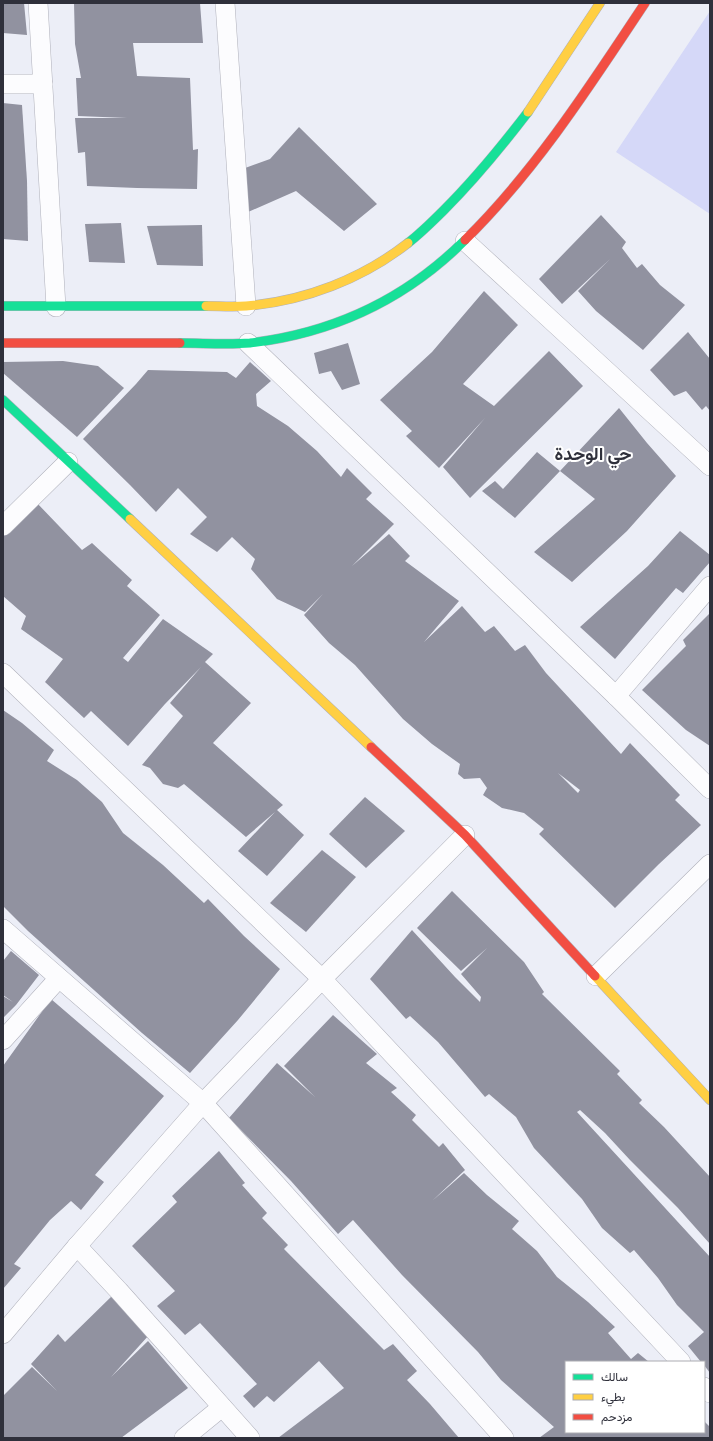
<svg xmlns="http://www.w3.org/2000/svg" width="713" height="1441" font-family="'Roboto Condensed',Vazirmatn,sans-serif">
<rect width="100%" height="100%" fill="#eceef7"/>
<path fill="#d5d8f8" d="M710,11V214L616,152Z"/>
<g fill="#9192a0" fill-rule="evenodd">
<path d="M3,3H24L27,35L3,33Z"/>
<path d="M74,3H200L203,43H133L137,76L190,78L193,150L198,149L197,189L137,188L87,186L85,152L78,153L75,118H127L78,116L76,78H81L75,44Z"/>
<path d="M3,103L22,105L27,181L28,241L3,239Z"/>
<path d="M299,127L377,204L344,231L296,191L239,216L237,171L270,159Z"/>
<path d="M601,215L626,242L622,248L637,268L642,264L660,285L685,305L643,350L596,311L578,291L610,259L562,304L539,279Z"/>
<path d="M121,223L125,263L89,262L85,224Z"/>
<path d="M202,225L203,266L157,265L147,226Z"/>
<path d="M484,291L518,325L463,384L494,406L549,351L583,386L470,498L443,467L485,418L439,468L406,436L412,431L380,400L432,352Z"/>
<path d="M688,332L710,359V411L706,406L702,410L686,391L674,396L650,370Z"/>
<path d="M348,343L360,384L342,390L331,371L319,374L314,353Z"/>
<path d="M63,361L98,366L124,388L77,437L3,373V362Z"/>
<path d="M250,362L271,381L256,394L257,406L288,426L317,451L341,477L347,468L372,493L366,499L394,524L352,566L389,534L410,556L405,561L459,601L424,642L462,606L485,632L494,626L515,651L525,645L546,673L621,754L630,743L680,795L675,800L701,825L659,864L615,908L539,834L544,829L524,813L502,808L483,795L487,788L480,778L464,779L458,774L460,764L432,744L403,719L355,665L329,643L304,615L323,594L305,612L277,599L251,569L255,559L232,537L217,552L190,534L207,517L178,488L156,512L130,485L83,439L136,384L148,370L227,372L236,378ZM558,773L580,790L578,793Z"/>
<path d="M619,408L647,443L676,476L627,531L572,582L534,552L595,499L560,471Z"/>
<path d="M537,452L560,471L515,518L482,491L495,481L503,489Z"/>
<path d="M36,502L82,550L92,543L132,580L127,586L160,615L123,658L128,662L163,619L213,654L205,662L251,703L213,743L283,805L277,810L304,835L267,876L238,851L275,812L246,837L184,784L178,788L163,784L150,768L142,765L183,716L170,703L201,667L165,704L128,746L91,711L84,718L45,682L63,659L21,629L26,616L3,596V533Z"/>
<path d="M680,531L710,555V562L683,593L676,588L615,659L580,627L648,566Z"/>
<path d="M710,613V746L686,730L642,690L686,646L683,640Z"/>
<path d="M3,710L22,723L54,750L47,761L77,780L102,802L123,833L163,865L204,903L208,899L244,936L280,969L238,1020L190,1073L142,1033L28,931L3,906Z"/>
<path d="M365,797L405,831L366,868L329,834Z"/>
<path d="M322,850L356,877L306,932L270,903Z"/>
<path d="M452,891L524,962L544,992L542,994L620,1071L617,1074L642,1100L639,1103L664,1127L710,1177V1244L678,1208L630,1160L605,1133L580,1110L577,1112L710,1257V1373L704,1365V1362H701L688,1346L704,1332L677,1305L658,1278L634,1250L630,1253L602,1228L582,1199L534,1148L516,1117L489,1094L485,1097L438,1042L410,1016L406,1019L370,979L412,930L455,977L480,1002L481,997L461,974L487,948L461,971L417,928Z"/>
<path d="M11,951L39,975L16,1005L3,1018V996L13,1002L3,995V961Z"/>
<path d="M51,999L164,1096L95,1175L104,1182L81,1210L71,1201L50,1220L14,1264L21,1268L3,1289V1066Z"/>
<path d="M333,1015L377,1054L366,1063L397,1088L391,1092L416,1115L412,1120L439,1147L443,1143L465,1170L432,1201L464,1173L487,1195L519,1221L512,1229L537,1251L557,1277L588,1302L615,1327L608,1333L631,1359L638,1353L649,1362H566V1432H704V1421L710,1427V1438H539L554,1427L501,1380L478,1352L402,1275L353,1220L338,1234L291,1181L229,1118L277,1063L315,1097L284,1066Z"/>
<path d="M219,1151L245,1183L242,1185L267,1213L262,1218L288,1245L284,1249L384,1350L393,1344L417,1371L407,1380L430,1404L459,1438H278L344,1388L319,1361L274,1402L267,1396L254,1408L243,1396L257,1384L200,1323L185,1335L157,1306L175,1291L132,1246L177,1202L172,1196Z"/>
<path d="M114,1294L149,1335L111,1377L148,1341L188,1388L121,1438H3V1396L32,1367L57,1391L31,1364L58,1334L65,1342Z"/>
</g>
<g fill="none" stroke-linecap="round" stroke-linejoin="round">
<defs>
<g id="street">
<path d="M38,3L56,307"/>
<path d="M225,3L246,306"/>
<path d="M3,84H43"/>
<path d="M465,241L710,466"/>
<path d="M248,343L616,696L710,789"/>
<path d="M3,526L68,462"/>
<path d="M3,673L322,979L681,1362"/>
<path d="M616,696L710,586"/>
<path d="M3,929L203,1103L504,1438"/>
<path d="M596,976L710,864"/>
<path d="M3,1040L59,978"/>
<path d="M77,1246L119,1291L250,1438"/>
<path d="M3,1334L77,1246L203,1103L322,979L465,835"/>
<path d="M704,1387L710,1393"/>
<path d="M184,1438L222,1407"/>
</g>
<g id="fast">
<path d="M408,243C421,233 432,222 444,210C475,179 502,146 528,112"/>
<path d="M3,306H206"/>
<path d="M180,343C203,343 227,345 250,343C334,333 405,300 465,240"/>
<path d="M3,400L130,519"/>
</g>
<g id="slow">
<path d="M528,112L600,3"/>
<path d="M206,306C219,306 233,307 246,306C305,301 362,279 408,243"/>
<path d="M130,519L371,747"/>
<path d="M595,976L710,1100"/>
</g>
<g id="jam">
<path d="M465,240C536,170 590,86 645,3"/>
<path d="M3,343H180"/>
<path d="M371,747L465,835L595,976"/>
</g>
</defs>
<use href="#street" stroke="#afb0ba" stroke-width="20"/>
<use href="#fast" stroke="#afb0ba" stroke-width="10"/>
<use href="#slow" stroke="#afb0ba" stroke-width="10"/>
<use href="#jam" stroke="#afb0ba" stroke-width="10"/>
<use href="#street" stroke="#fcfcfe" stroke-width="19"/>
<use href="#fast" stroke="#16e098" stroke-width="9"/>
<use href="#slow" stroke="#ffcf43" stroke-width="9"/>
<use href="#jam" stroke="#f24e42" stroke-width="9"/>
</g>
<g text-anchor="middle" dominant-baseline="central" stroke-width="4" stroke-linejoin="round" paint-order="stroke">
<g font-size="18" font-weight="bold" fill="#2f303b" stroke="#fff">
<text x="593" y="453">حي الوحدة</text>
</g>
</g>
<rect width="713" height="1441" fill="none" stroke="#2f303b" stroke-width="8"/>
<rect x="565" y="1361" width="140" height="72" fill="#ffffff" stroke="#acacb1"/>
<rect x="573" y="1374" width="20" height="6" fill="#16e098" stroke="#acacb1"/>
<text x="601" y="1381" font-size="12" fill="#2f303b">سالك</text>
<rect x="573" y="1394" width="20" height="6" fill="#ffcf43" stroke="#acacb1"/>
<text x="601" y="1401" font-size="12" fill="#2f303b">بطيء</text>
<rect x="573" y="1414" width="20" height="6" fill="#f24e42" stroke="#acacb1"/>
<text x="601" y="1421" font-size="12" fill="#2f303b">مزدحم</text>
</svg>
